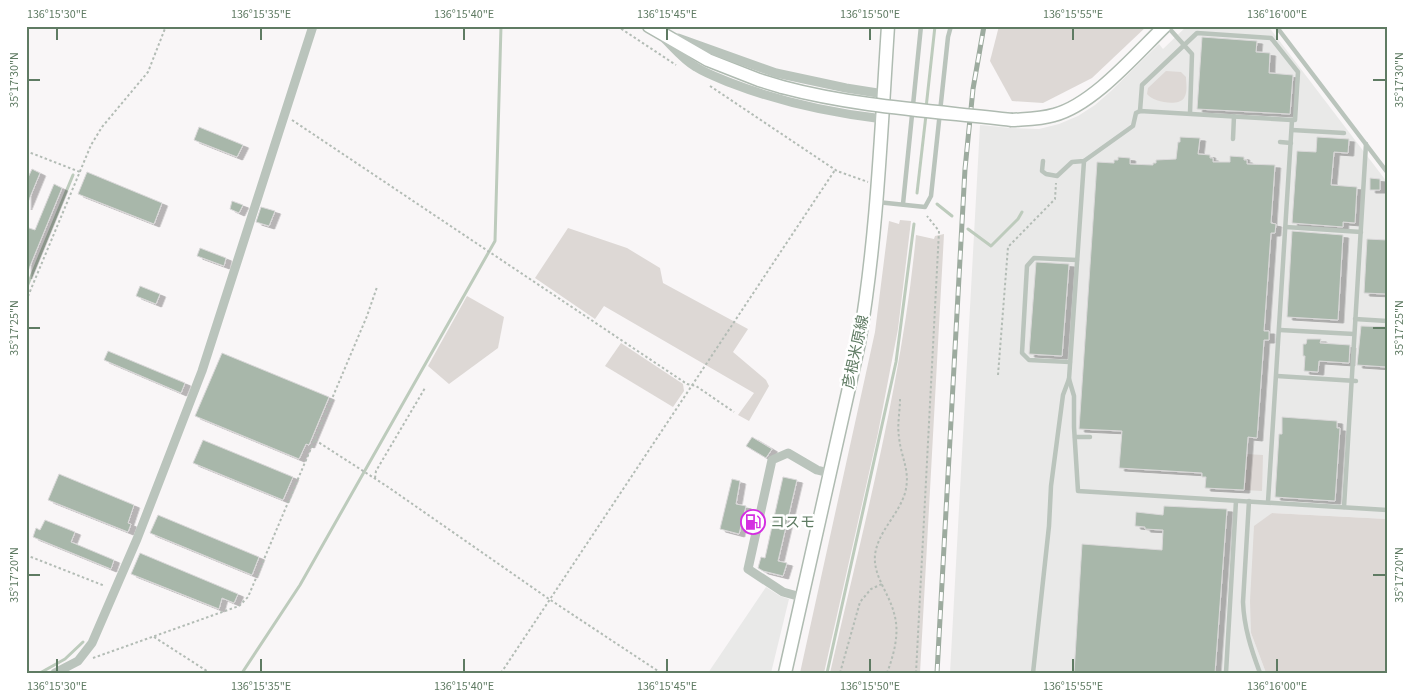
<svg xmlns="http://www.w3.org/2000/svg" width="1413" height="699" font-family="'Source Sans 3','Noto Sans JP',sans-serif">
<defs>
<filter id="shadow"><feDropShadow dx="5.5" dy="3" stdDeviation="0" flood-color="#0004"/></filter>
</defs>
<rect width="100%" height="100%" fill="#f9f6f7"/>
<g fill="#e9e9e8">
<path d="M1187,26H1268L1387,182V519L1272,513L1251,633L1266,673H950L980,125L1011,128L1039,129L1059,124L1078,116L1095,105L1111,91L1159,44L1163,49Z"/>
<path d="M766,587L780,596L789,599L771,673H708Z"/>
</g>
<g fill="#ddd8d5">
<path d="M999,26H1147L1092,78L1043,103L1012,101L990,61Z"/>
<path d="M1166,71L1181,72L1186,77C1186,83 1188,92 1184,98C1178,107 1153,102 1147,94L1148,88Z"/>
<path d="M900,220L911,221L898,329L878,433L824,673H800L875,332L889,221L899,224Z"/>
<path d="M568,228L627,248L660,268L663,283L748,329L733,352L766,380L769,386L749,421L738,415L754,393L604,306L595,319L535,278Z"/>
<path d="M944,234L920,673H830C863,528 902,383 916,235L934,239L935,236Z"/>
<path d="M467,296L504,317L498,348L449,384L428,366Z"/>
<path d="M621,343L683,384L684,391L673,407L605,366Z"/>
<path d="M1246,454L1263,455L1262,491L1244,490Z"/>
<path d="M1272,513L1387,519V673H1266L1251,633L1250,601L1254,526Z"/>
</g>
<g fill="none" stroke-linecap="round" stroke-linejoin="round">
<g stroke="#bdcbbc" stroke-width="3">
<path d="M926,108L935,26"/>
<path d="M917,193L926,115"/>
<path d="M937,204L952,216"/>
<path d="M968,229L991,246L1018,219L1022,212"/>
<path d="M26,289L73,175"/>
<path d="M40,673L65,659L83,642"/>
<path d="M242,673L300,585L495,241L501,26"/>
<path d="M827,673L896,362L914,224"/>
</g>
</g>
<g fill="#a8b7aa" stroke="#dad8d9" filter="url(#shadow)">
<path d="M1202,37L1257,41L1256,52L1270,53L1269,73L1293,75L1290,114L1197,109Z"/>
<path d="M199,127L243,145L237,157L194,140Z"/>
<path d="M1180,137L1200,138L1198,154L1210,155V158H1213V162H1230V156L1244,157V160H1247V164L1275,165L1271,223L1276,224L1275,233H1271L1264,331H1269V340H1264L1257,438L1248,437L1244,490L1205,488L1206,477H1202V473L1119,468L1122,431L1079,429L1097,162L1114,163V160H1118V157L1130,158V164L1153,165V163H1156V160L1176,159L1178,142H1180Z"/>
<path d="M1317,137L1349,139L1348,153L1334,152L1331,185L1357,187L1355,223L1343,222V227L1292,223L1297,151L1316,152Z"/>
<path d="M32,169L40,173L26,207V182Z"/>
<path d="M87,172L162,203L154,224L78,194Z"/>
<path d="M1370,178L1380,179V190H1370Z"/>
<path d="M54,184L62,188L26,276V227L35,230Z"/>
<path d="M232,201L243,205L239,213L230,209Z"/>
<path d="M261,207L275,211L269,226L256,222Z"/>
<path d="M1292,231L1343,235L1338,320L1287,317Z"/>
<path d="M1367,239L1387,240V294L1364,293Z"/>
<path d="M200,248L226,258L224,266L197,256Z"/>
<path d="M1036,262L1069,264L1062,356L1029,354Z"/>
<path d="M140,286L160,294L156,304L136,296Z"/>
<path d="M1361,326L1387,327V367L1357,365Z"/>
<path d="M1307,339H1321L1320,343L1350,345L1349,363L1319,361L1318,372L1304,371L1305,356H1303V344H1306Z"/>
<path d="M108,351L185,383L181,393L104,360Z"/>
<path d="M222,353L329,397L309,445L306,444L299,459L195,416Z"/>
<path d="M1282,417L1337,421V428H1340L1335,501L1275,497L1279,434H1282Z"/>
<path d="M752,437L772,449L766,458L746,446Z"/>
<path d="M203,440L293,477L283,500L193,463Z"/>
<path d="M59,474L134,505L128,523L131,524L128,532L48,500Z"/>
<path d="M783,477L797,480L778,561L787,563L783,576L763,571L758,568L761,557L765,558Z"/>
<path d="M732,479L740,481L736,504L746,506L739,534L720,529Z"/>
<path d="M1164,506L1227,509L1215,673H1074L1082,544L1162,550L1163,530L1145,529V527L1135,526L1136,512L1163,515Z"/>
<path d="M158,515L259,557L252,575L150,533Z"/>
<path d="M45,520L75,532L71,542L114,560L111,569L33,537L36,528L40,530Z"/>
<path d="M140,553L238,594L234,603L222,598L219,609L131,574Z"/>
</g>
<g fill="none" stroke-linecap="round" stroke-linejoin="round">
<defs>
<g id="secondary">
<path d="M649,26L708,60L759,80L782,87"/>
<path d="M1012,120C1026,119 1041,119 1054,115C1093,105 1136,54 1165,26"/>
<path d="M785,673L859,343C877,239 881,132 888,26"/>
</g>
</defs>
<use href="#secondary" stroke="#afbbb1" stroke-width="15"/>
<g stroke="#b3bcb5" stroke-width="2" stroke-dasharray="2.5 2.5" stroke-linecap="butt">
<path d="M617,26L676,65"/>
<path d="M710,86L837,171L868,182"/>
<path d="M292,120L687,384L696,386L734,412"/>
<path d="M26,151L80,172"/>
<path d="M26,301L91,145L102,127L148,72L166,26"/>
<path d="M998,375L1008,247L1055,199L1056,183"/>
<path d="M315,440L388,487L549,599L661,673"/>
<path d="M375,478L376,471L425,388"/>
<path d="M26,555L105,586"/>
<path d="M154,637L210,673"/>
<path d="M93,658L239,606L248,597L367,316L377,287"/>
<path d="M501,673L835,170"/>
<path d="M840,673L860,602L871,589L882,584"/>
<path d="M887,673C894,654 900,633 894,613C889,593 873,576 875,555C878,531 898,516 905,493C911,471 901,458 899,437C897,425 900,411 900,399"/>
<path d="M916,673L939,231L927,216"/>
</g>
<g stroke="#bac4bc" stroke-width="4.5">
<path d="M1167,26L1192,54L1190,113"/>
<path d="M1276,26L1387,172"/>
<path d="M1140,111L1142,85L1197,33L1271,38L1298,72L1295,120H1292L1268,502"/>
<path d="M1292,130L1344,133"/>
<path d="M1233,139L1234,116"/>
<path d="M1280,142L1291,143"/>
<path d="M1043,161L1042,171L1046,174L1057,176L1072,162L1084,161L1133,126L1136,113L1140,111L1292,120"/>
<path d="M877,202L925,207L931,196L948,37L951,26"/>
<path d="M903,204L921,26"/>
<path d="M1286,227L1361,232"/>
<path d="M1355,319L1387,321"/>
<path d="M1280,330L1354,334"/>
<path d="M1070,362L1029,360L1022,353L1027,266L1034,258L1077,260"/>
<path d="M1277,376L1356,381"/>
<path d="M1069,379L1074,396V427L1078,491L1387,510"/>
<path d="M1075,437H1090"/>
<path d="M1249,501L1243,602C1244,627 1251,649 1260,673"/>
<path d="M1344,507L1366,144"/>
<path d="M1033,673L1049,526L1051,486L1063,395L1069,379L1084,161"/>
<path d="M1226,673L1236,501"/>
</g>
<g stroke="#bac4bc" stroke-width="9">
<path d="M678,38L776,73L846,88L884,94"/>
<path d="M665,39C675,49 684,60 696,67C707,74 719,78 731,83C780,102 831,113 883,119"/>
<path d="M801,597L783,592L748,569L772,460L788,453L817,470L829,473"/>
<path d="M55,673L78,661L92,643L137,539L202,371L313,26"/>
</g>
<use href="#secondary" stroke="#fff" stroke-width="12"/>
<defs>
<path id="rail" d="M937,673L965,169L973,89L984,26"/>
</defs>
<use href="#rail" stroke="#9dab9f" stroke-width="5"/>
<use href="#rail" stroke="#fff" stroke-width="3" stroke-dasharray="9" stroke-linecap="butt"/>
<defs>
<path id="secondary-bridge" d="M782,87C857,107 935,111 1012,120"/>
</defs>
<use href="#secondary-bridge" stroke="#afbbb1" stroke-width="15" stroke-linecap="butt"/>
<use href="#secondary-bridge" stroke="#fff" stroke-width="12"/>
</g>
<path fill="none" stroke="#5f7b63" stroke-width="2" d="M57,28V40M261,28V40M464,28V40M667,28V40M870,28V40M1073,28V40M1277,28V40M28,80H40M1373,80H1386M28,328H40M1373,328H1386M28,575H40M1373,575H1386M57,659V672M261,659V672M464,659V672M667,659V672M870,659V672M1073,659V672M1277,659V672"/>
<defs>
<symbol id="fuel-ring" viewBox="-11 -11 22 22"><circle r="9.5" fill="#fff" stroke="#d42ee1" stroke-width="1.5"/><path d="M-5.5-6h7V0h2V4h1.3V-2.5L3-4.5l.8-.8L6-3V5H2.5V1h-1V6h-7ZM-4.2-4.7v3.2H.2V-4.7Z" fill="#d42ee1"/></symbol>
</defs>
<g fill-rule="evenodd">
<use href="#fuel-ring" x="739" y="508" width="28" height="28"/>
</g>
<g text-anchor="middle" dominant-baseline="central" stroke-width="5" stroke-linejoin="round" paint-order="stroke">
<g font-size="15" fill="#5f7b63" stroke="#fff">
<text transform="translate(856 352) rotate(-78)">彦根米原線</text>
</g>
<g font-size="15" fill="#5f7b63" stroke="#fff" text-anchor="start">
<text x="770" y="522">コスモ</text>
</g>
</g>
<rect width="1413" height="699" fill="none" stroke="#ffffff" stroke-width="55"/>
<rect x="28" y="28" width="1358" height="644" fill="none" stroke="#5f7b63" stroke-width="2"/>
<g font-size="12" text-anchor="middle" fill="#5f7b63">
<text x="57" y="18">136°15'30"E</text>
<text x="261" y="18">136°15'35"E</text>
<text x="464" y="18">136°15'40"E</text>
<text x="667" y="18">136°15'45"E</text>
<text x="870" y="18">136°15'50"E</text>
<text x="1073" y="18">136°15'55"E</text>
<text x="1277" y="18">136°16'00"E</text>
<text transform="translate(14 80) rotate(-90)" y="4">35°17'30"N</text>
<text transform="translate(1399 80) rotate(-90)" y="4">35°17'30"N</text>
<text transform="translate(14 328) rotate(-90)" y="4">35°17'25"N</text>
<text transform="translate(1399 328) rotate(-90)" y="4">35°17'25"N</text>
<text transform="translate(14 575) rotate(-90)" y="4">35°17'20"N</text>
<text transform="translate(1399 575) rotate(-90)" y="4">35°17'20"N</text>
<text x="57" y="690">136°15'30"E</text>
<text x="261" y="690">136°15'35"E</text>
<text x="464" y="690">136°15'40"E</text>
<text x="667" y="690">136°15'45"E</text>
<text x="870" y="690">136°15'50"E</text>
<text x="1073" y="690">136°15'55"E</text>
<text x="1277" y="690">136°16'00"E</text>
</g>
</svg>
